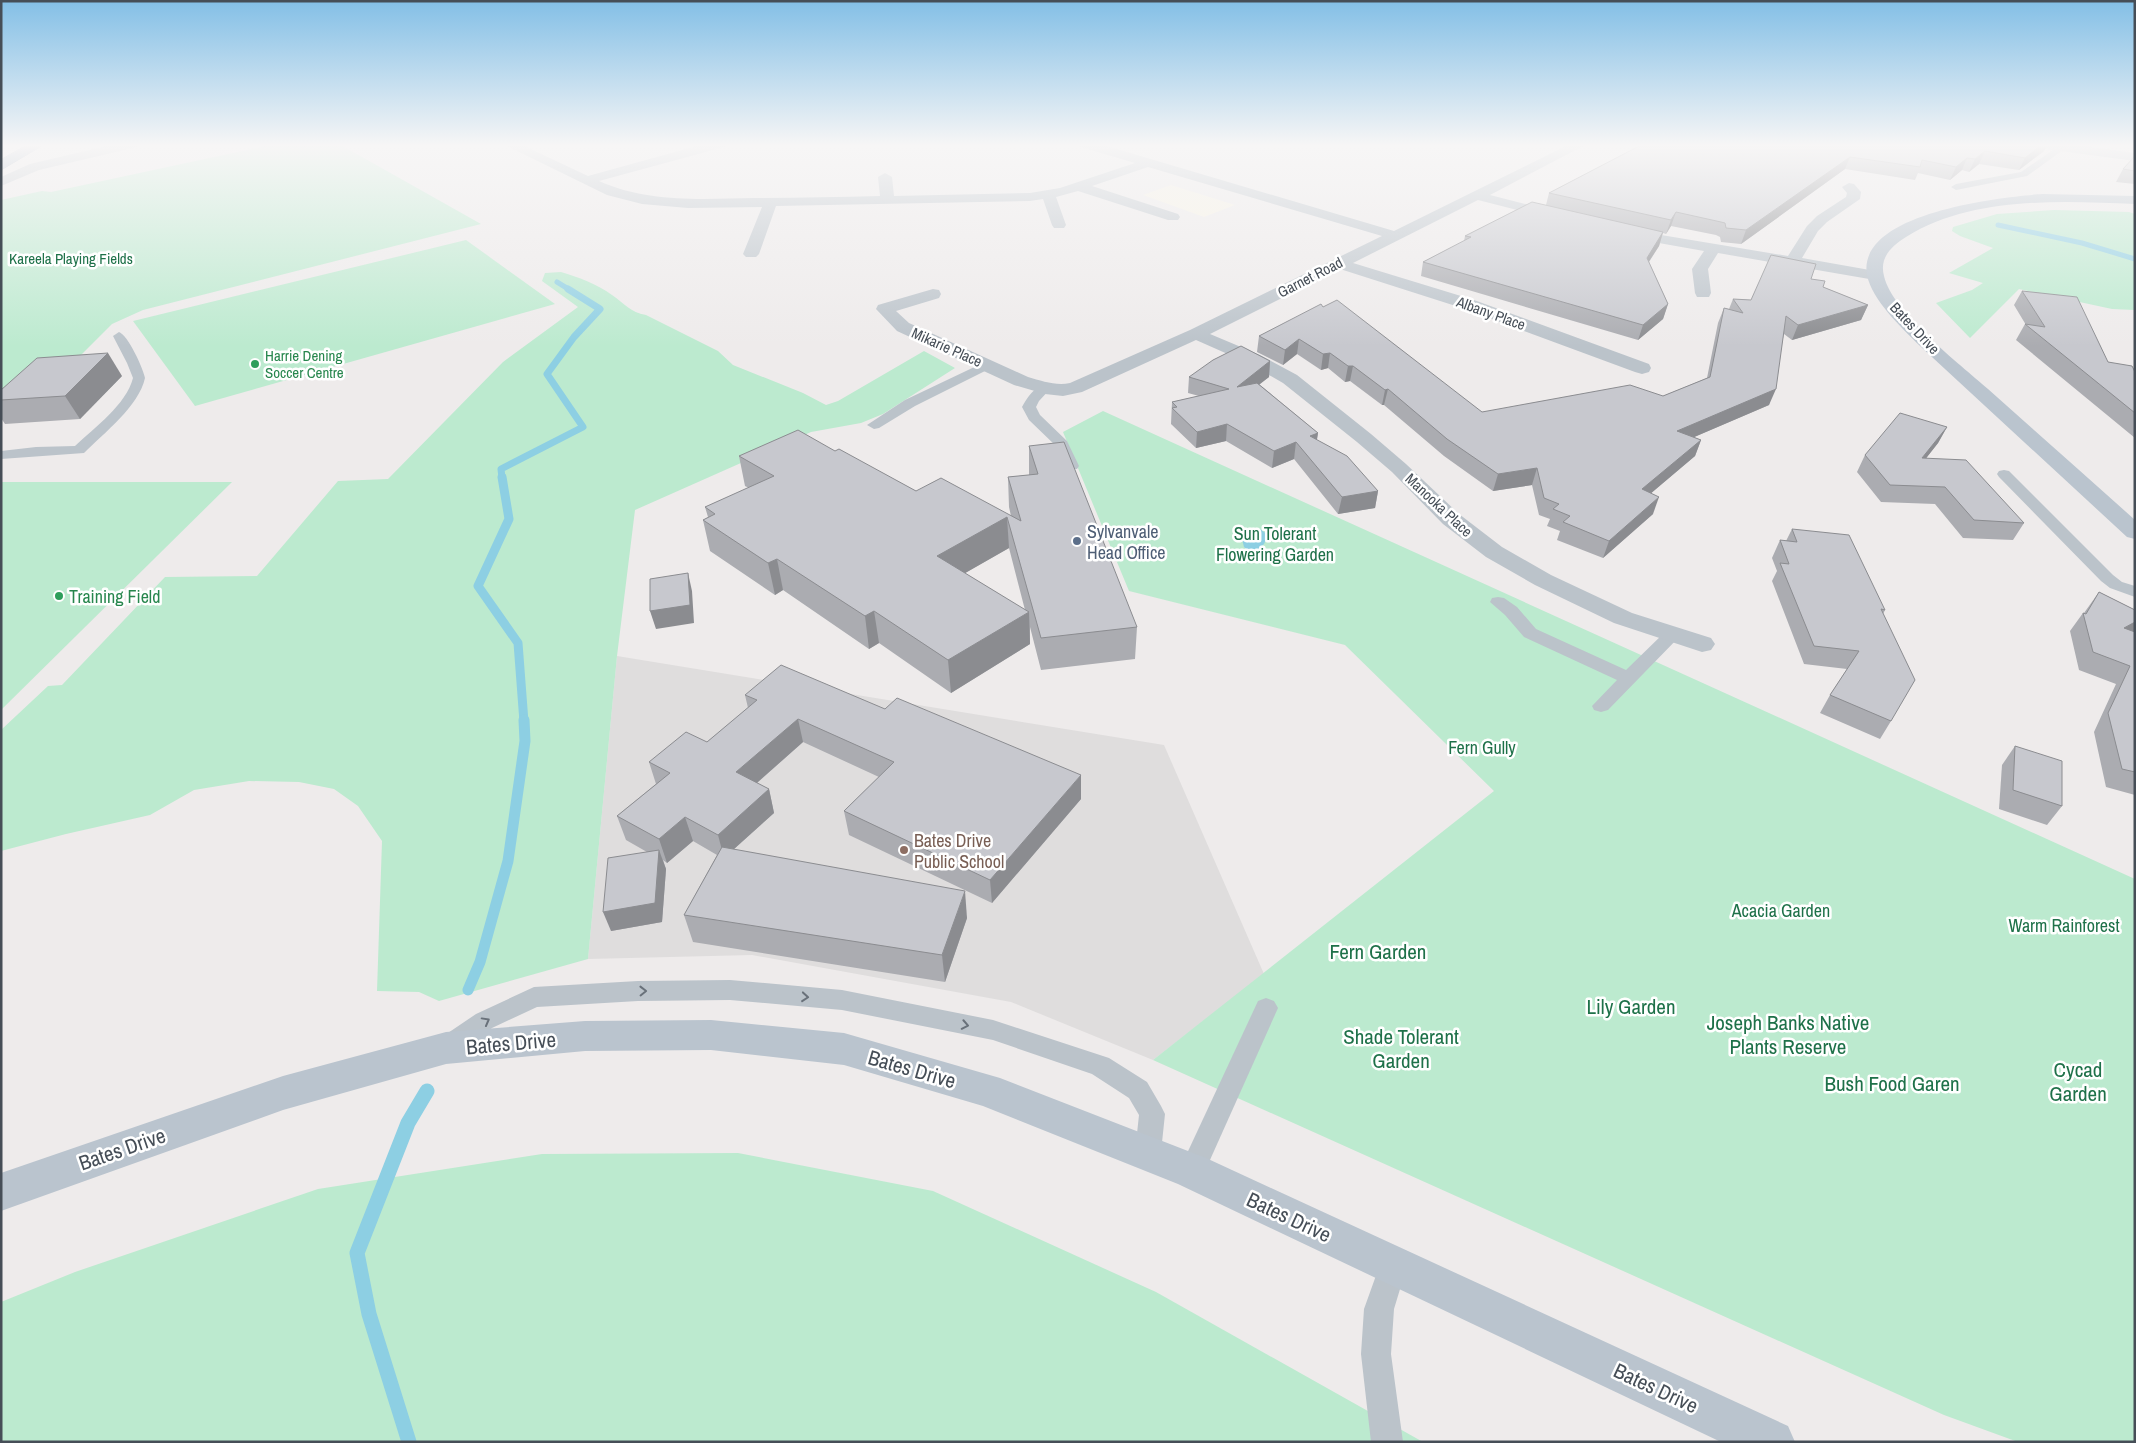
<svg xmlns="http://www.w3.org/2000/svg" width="2136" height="1443" font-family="'Archivo Narrow',sans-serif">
<rect width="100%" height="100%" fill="#eeebeb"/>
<path fill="#f9f4e4" d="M1171,185L1235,205L1204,217L1143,195Z"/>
<path fill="#dfdddd" d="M617,656L1164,745L1264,974L1153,1060L1011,1002L752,955L588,959Z"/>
<g fill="#bceacf">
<path d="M275,144H339L481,224L143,310L112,324L74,362L1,411V200L42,191L51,192Z"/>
<path d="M2054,210L2129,212L2135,214V310L2112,309L2019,289L1970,338L1936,303L1972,290L1983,283L1949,273L1993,248L1960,236L1952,231L1953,227L1997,214Z"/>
<path d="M466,240L555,304L195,406L133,321Z"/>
<path d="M561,272C578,277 597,284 612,295C625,304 630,312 646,315L718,351L733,365L803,393L826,405L838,401L924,351L955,368L883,414L861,423L811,432L635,510L617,656L588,959L439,1001L419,992L377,991L382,841L358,806L334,789L299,782L249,781L194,790L150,815L66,834L1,851V730L48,686L62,685L165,577L257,576L338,481L388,479L503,362L578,307L542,281L545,273Z"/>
<path d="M1103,411L2135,879V1442H2018L1944,1415L1153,1060L1494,791L1345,645L1129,591L1063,432Z"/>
<path d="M1,482H232L1,710Z"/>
<path d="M738,1153L933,1191L1156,1292L1423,1442H1V1302L75,1272L318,1189L542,1154Z"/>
</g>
<path fill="#8dcfe3" d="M1248,529H1260L1268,535L1264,544L1255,552L1249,551L1244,547L1241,535Z"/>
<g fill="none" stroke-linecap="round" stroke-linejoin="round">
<g stroke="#8dcfe3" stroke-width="5">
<path d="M1998,225L2082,243L2135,259"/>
<path d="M557,282L570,290"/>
</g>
<path stroke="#8dcfe3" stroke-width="7" d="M502,478L501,469L583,427L547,374L574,337L600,309L568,289"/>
<path stroke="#8dcfe3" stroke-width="9" d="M502,477L509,519L478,586L518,643L524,722"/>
<path stroke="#8dcfe3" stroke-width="11" d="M468,990L480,962L508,861L525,741L524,720"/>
<path stroke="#8dcfe3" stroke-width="15" d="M409,1442L369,1314L357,1253L408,1123L427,1091"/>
<defs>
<path id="highway" d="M29,144H45L1,170V160Z"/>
</defs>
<use href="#highway" stroke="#7288a3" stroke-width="1"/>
<g fill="#bbc3ca" fill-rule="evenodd">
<path d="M2060,145L2064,148L2063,150L2027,176L1956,190L1951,187L1956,184L2021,172Z"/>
<path d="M119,332C128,335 143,368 145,378C139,406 104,433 84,453L1,459V451L36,447L75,446C95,427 126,405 133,378L127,363L113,336Z"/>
<path d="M987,361L993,365L991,368L915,406L879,428L874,429L867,425L905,400Z"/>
<path d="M1045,384L1051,388L1039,401L1036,407L1040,415L1067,441L1079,466L1077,469H1067L1056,446L1029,420L1022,407C1027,398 1034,387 1045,384Z"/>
<path d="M2004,470L2009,471L2113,575L2122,582L2135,586V597L2110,588L2101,581L1999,477L1997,474L1999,471Z"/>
<path d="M1498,597L1504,598L1517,607L1536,629L1626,670L1666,631L1672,630L1678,631L1681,635L1608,710L1601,712L1594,710L1592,706L1617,680L1524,637L1505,615L1490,602L1492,598Z"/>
<path d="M730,980L842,990L993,1020L1109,1058L1147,1082L1161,1106L1165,1114L1161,1152L1157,1161L1148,1164L1139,1161L1135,1152L1139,1115L1129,1098L1092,1074L993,1040L842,1010L730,1000L638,1001L537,1007L492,1028L460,1053L451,1056L442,1053L439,1045L442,1037L476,1014L534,987L638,981Z"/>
<path d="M1266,998L1274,1001L1278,1008L1201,1180L1192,1184L1183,1180L1179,1171L1183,1162L1258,1001Z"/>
<path d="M1393,1252L1403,1256L1407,1266L1394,1309L1391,1354L1403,1442H1371L1361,1354L1364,1309L1383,1256Z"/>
</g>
<g fill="#bbc3ca" fill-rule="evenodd">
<path d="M115,144H139L137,147L39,170L1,186V177L30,164Z"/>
<path d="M503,144H520L588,176L704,144H726L724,147L599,181C648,203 701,199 754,198C796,198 838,197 880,196L878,177L885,173L892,177L894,196L1030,193L1060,188L1135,163L1081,147L1079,144H1100L1394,231L1570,144H1587L1490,195L1561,213L1563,216L1561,219L1556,220L1478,200L1353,263L1474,300L1649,364L1651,368L1649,372L1642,374L1635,372L1462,308L1340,269L1210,334L1260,355L1297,375L1371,434L1406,464L1459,514L1502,547L1551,575L1632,613L1711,638L1715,644L1711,650L1702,652L1614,623L1535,585L1486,557L1443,524L1392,472L1357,442L1283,383L1248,363L1196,340L1082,392L1063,396L1045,394L1014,385L897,331L876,309L878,305L933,289L939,290L941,294L939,298L896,311L909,323L1028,377C1042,381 1056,386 1070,383L1190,330L1382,236L1148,167L1092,186L1178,214L1180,217L1178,220H1168L1078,191L1056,197L1066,225L1064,228H1054L1052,225L1043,199L1030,201L776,206L759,254L756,257H746L743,254L762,207L688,208L642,204L607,195Z"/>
<path d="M2032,144H2069L2135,153V161L2038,148Z"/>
<path d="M1849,183L1854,184L1861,192L1860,199L1827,222L1818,231L1802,258L1881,272L1883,275L1881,278L1875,280L1718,253L1708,269L1711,293L1709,297H1697L1695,293L1692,269L1704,251L1625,237L1620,236L1618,233L1620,230L1625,229L1788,256L1807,226L1817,216L1846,197L1847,193L1842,187Z"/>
</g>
<g fill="#bac4ce" fill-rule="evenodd">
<path d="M2042,194L2135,196V204C2060,201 1972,196 1906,237C1892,246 1879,257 1884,276C1892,312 1960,364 1988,389C2037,433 2086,476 2135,520V539L2127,537L1919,345C1901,327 1872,300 1867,275C1856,212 2003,197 2042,194Z"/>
<path d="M711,1020L844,1033L1000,1078L1206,1158L1788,1426L1795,1442H1721L1178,1184L983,1106L844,1065L711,1050L585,1051L446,1064L283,1110L1,1211V1173L283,1076L446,1032L585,1021Z"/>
</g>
<use href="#highway" fill="#879db7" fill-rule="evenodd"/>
</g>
<g fill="#abacb1" fill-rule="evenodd">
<path d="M1643,144L2044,151L2019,170L1979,164L1969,172L1962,170L1950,180L1918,173L1915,180L1845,169L1741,244L1721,242L1720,237L1716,235L1671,226L1666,234L1663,233L1659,246L1649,262L1668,304L1663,319L1638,340L1421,276L1423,262L1464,241L1465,236L1546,205L1549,193Z"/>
<path d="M2135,156V184L2116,182L2123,169Z"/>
<path d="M1811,279L1823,287L1868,305L1861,320L1792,340L1784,334L1769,405L1694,437L1701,440L1695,456L1651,493L1653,514L1603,558L1557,540L1560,531L1547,526L1550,519L1539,515L1532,485L1493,491L1444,456L1384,405H1382L1350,381L1345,382L1328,368L1321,370L1297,354L1283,365L1257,352L1259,336L1323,307L1482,412L1663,396L1707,378L1718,323L1724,308L1729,309L1733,299L1751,300Z"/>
<path d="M2022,291L2108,362L2135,372V438L2016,340L2025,324L2026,325L2014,305Z"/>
<path d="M1270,361L1269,377L1259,384L1318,433L1317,440L1378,491L1375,508L1338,514L1294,459L1272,468L1226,441L1196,448L1171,424L1172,402L1199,396L1188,393L1189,377Z"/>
<path d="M122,376L80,419L5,424L1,418V390Z"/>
<path d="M1947,427L1938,443L1926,458L2024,523L2013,540L1963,538L1935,504L1881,502L1857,472L1865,455Z"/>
<path d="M1029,446L1137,627L1135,659L1041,670L1030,627V644L951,693L879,643L869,649L783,590L775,595L710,551L703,520L708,517L705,507L749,488L745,486L739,456L835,451L916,491L1011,516L1009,507L1008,477L1029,475ZM1009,548L1025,610L965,573Z"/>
<path d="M1792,529L1885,610L1883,614L1891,721L1880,739L1820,713L1830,695L1847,669L1804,664L1772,581L1777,571L1772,558L1780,540L1786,541Z"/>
<path d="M2099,592L2135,610V795L2106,787L2094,732L2116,684L2079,670L2070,631L2083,613H2084Z"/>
<path d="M745,695L1081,799L992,903L849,835L844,811L879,777L803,742L757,783L769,789L774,813L734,849L967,918L945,982L693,942L684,915L717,855L693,841L667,863L663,860L666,869L662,922L611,931L647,852L626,840L617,816L656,784L649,762L707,742L748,708Z"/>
<path d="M2015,746L2062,806L2047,825L1999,809L2002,765Z"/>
</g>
<g fill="#8b8c90">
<path d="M2043,144H2048L2044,151L2019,170L2025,158Z"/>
<path d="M1985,151L1979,164L1969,172L1975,159Z"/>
<path d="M1850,157L1845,169L1741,244L1746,230Z"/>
<path d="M1967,158L1962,170L1950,180L1956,167Z"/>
<path d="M1676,212L1671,226L1666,234L1671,220Z"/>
<path d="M1663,232L1659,246L1642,272L1647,258Z"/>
<path d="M1668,304L1663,319L1638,340L1643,325Z"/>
<path d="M1868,305L1861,320L1792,340L1798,325Z"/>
<path d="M1299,339L1297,354L1283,365L1285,350Z"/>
<path d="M108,353L122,376L80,419L65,396Z"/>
<path d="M1330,353L1328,368L1321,370L1323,354Z"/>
<path d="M1270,361L1269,377L1236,403L1237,387Z"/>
<path d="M1348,366H1353L1350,381L1345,382Z"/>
<path d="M1388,389L1384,405H1382L1385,390Z"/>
<path d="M1776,389L1769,405L1671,447L1677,431Z"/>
<path d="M1227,424L1226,441L1196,448L1197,432Z"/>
<path d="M1947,427L1938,443L1913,475L1922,458Z"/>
<path d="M1318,433L1315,449L1310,436Z"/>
<path d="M1701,440L1695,456L1636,506L1642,489Z"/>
<path d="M1296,442L1294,459L1272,468L1274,451Z"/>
<path d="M1537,468L1532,485L1493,491L1498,474Z"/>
<path d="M1378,491L1375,508L1338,514L1342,497Z"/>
<path d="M1659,497L1653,514L1603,558L1609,541Z"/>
<path d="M1007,517L1009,548L939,588L937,556Z"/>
<path d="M777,559L783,590L775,595L768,563Z"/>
<path d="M688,573L692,591L694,623L656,629L650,611Z"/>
<path d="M874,611L879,643L869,649L865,616Z"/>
<path d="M1029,612L1030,644L951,693L948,660Z"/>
<path d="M2135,622V631L2133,634L2124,628Z"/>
<path d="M798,719L803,742L742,796L736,772Z"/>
<path d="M1081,775V799L992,903L990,880Z"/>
<path d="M769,789L774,813L724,858L718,835Z"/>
<path d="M685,817L693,841L667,863L659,839Z"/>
<path d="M659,850L666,869L662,922L611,931L603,912Z"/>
<path d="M965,891L967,918L945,982L942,955Z"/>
</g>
<g fill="#c7c8ce" stroke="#8b8c90">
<path d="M1643,144H2043L2025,158L1985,151L1975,159L1967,158L1956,167L1922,160L1920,167L1850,157L1746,230L1726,228L1725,223L1721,222L1676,212L1671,220L1549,193Z"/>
<path d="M2135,156V171L2123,169Z"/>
<path d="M1532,202L1663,232L1647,258L1668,304L1643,325L1423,262L1471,237L1465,236Z"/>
<path d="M1771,255L1816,264L1811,279L1825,281L1823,287L1868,305L1798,325L1786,316L1776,389L1677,431L1701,440L1642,489L1659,497L1609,541L1563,522L1570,516L1553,509L1559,504L1544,498L1537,468L1498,474L1447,439L1388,389L1385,390L1353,366H1348L1330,353L1323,354L1299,339L1285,350L1259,336L1321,304L1323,307L1337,300L1482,412L1630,385L1663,396L1710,377L1724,308L1743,313L1733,299L1751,300Z"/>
<path d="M2022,291L2077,297L2108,362L2132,366L2135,372V413L2025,324L2045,327Z"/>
<path d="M1241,346L1270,361L1237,387L1257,383L1318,433L1310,436L1347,456L1378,491L1342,497L1296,442L1274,451L1227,424L1197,432L1172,408L1177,407L1172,402L1229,389L1189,377L1213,360Z"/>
<path d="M108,353L65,396L1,400V390L37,358Z"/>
<path d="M1900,413L1947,427L1922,458L1966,460L2024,523L1974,520L1945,487L1890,485L1865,455Z"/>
<path d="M798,430L835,451L839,449L916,491L941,478L1021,521L1008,477L1038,474L1029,446L1064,442L1137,627L1041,638L1007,517L937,556L1029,612L948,660L874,611L865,616L777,559L768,563L703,520L715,514L705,507L774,476L739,456Z"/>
<path d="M1792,529L1849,535L1885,610L1881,609L1915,680L1891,721L1830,695L1859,651L1814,646L1780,563L1789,564L1780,540L1797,542Z"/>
<path d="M688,573L690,605L650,611V579Z"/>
<path d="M2099,592L2135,610V622L2124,628L2135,632V772L2122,769L2108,713L2130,666L2093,652L2083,613L2086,614Z"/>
<path d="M781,665L885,709L897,698L1081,775L990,880L844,811L894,762L798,719L736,772L769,789L718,835L685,817L659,839L617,816L670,773L649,762L686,732L707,742L757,700L745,695Z"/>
<path d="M2015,746L2062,761V806L2013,790Z"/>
<path d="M722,847L965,891L942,955L684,915Z"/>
<path d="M659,850L655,903L603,912L608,858Z"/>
</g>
<defs><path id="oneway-chevron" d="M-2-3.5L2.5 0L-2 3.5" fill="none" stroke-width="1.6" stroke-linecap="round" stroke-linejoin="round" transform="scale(1.25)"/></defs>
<g stroke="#69717a">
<use href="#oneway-chevron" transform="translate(643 991) rotate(-1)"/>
<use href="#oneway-chevron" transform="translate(805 997) rotate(5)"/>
<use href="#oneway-chevron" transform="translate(486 1021) rotate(-29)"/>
<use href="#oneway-chevron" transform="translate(965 1025) rotate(11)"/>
</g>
<linearGradient id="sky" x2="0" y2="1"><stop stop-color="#83bfe6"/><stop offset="0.42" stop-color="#f7f6f6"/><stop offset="1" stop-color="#f7f6f6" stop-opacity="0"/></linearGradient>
<rect width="2136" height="346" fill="url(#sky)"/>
<g fill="#2e9e5b" stroke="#fff" stroke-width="2">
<circle cx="255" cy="364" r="5"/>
<circle cx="59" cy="596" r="5"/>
</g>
<circle fill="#5c6f8a" stroke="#fff" stroke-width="2" cx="1077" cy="541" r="5"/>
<circle fill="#8d6e63" stroke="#fff" stroke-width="2" cx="904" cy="850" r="5"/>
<g text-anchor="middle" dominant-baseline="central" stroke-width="5" stroke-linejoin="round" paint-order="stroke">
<g font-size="15" fill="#1e7149" stroke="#fff">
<text x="71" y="258">Kareela Playing Fields</text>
</g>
<g font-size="15" fill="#464e57" stroke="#fff">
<text transform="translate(1310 277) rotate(-27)">Garnet Road</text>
<text transform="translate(1491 313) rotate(20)">Albany Place</text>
<text transform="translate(1915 328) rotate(47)">Bates Drive</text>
<text transform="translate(947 347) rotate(24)">Mikarie Place</text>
<text transform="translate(1439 505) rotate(43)">Manooka Place</text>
</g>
<g font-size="15" fill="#27864d" stroke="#fff" text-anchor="start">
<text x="265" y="355">Harrie Dening<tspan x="265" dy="17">Soccer Centre</tspan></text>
</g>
<g font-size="18" fill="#4e5e75" stroke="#fff" text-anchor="start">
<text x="1087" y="531">Sylvanvale<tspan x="1087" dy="21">Head Office</tspan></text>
</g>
<g font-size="18" fill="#1e7149" stroke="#fff">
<text x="1275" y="533">Sun Tolerant<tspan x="1275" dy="21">Flowering Garden</tspan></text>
<text x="1482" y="747">Fern Gully</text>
<text x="1781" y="910">Acacia Garden</text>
<text x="2064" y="925">Warm Rainforest</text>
</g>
<g font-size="18" fill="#27864d" stroke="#fff" text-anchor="start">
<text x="69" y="596">Training Field</text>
</g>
<g font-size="18" fill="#785e54" stroke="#fff" text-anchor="start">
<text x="914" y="840">Bates Drive<tspan x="914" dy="21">Public School</tspan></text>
</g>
<g font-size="21" fill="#1e7149" stroke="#fff">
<text x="1378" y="951">Fern Garden</text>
<text x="1631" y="1006">Lily Garden</text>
<text x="1788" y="1022">Joseph Banks Native<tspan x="1788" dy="24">Plants Reserve</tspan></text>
<text x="1401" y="1036">Shade Tolerant<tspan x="1401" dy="24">Garden</tspan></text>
<text x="2078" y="1069">Cycad<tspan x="2078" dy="24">Garden</tspan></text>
<text x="1892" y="1083">Bush Food Garen</text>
</g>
<g font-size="21" fill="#464e57" stroke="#fff">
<text transform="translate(511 1043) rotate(-5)">Bates Drive</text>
<text transform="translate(912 1069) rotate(16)">Bates Drive</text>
<text transform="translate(122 1149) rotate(-19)">Bates Drive</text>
<text transform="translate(1289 1217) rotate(25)">Bates Drive</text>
<text transform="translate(1656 1388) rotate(25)">Bates Drive</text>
</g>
</g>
<rect width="2136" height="1443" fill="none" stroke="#464e57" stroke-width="5"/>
</svg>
